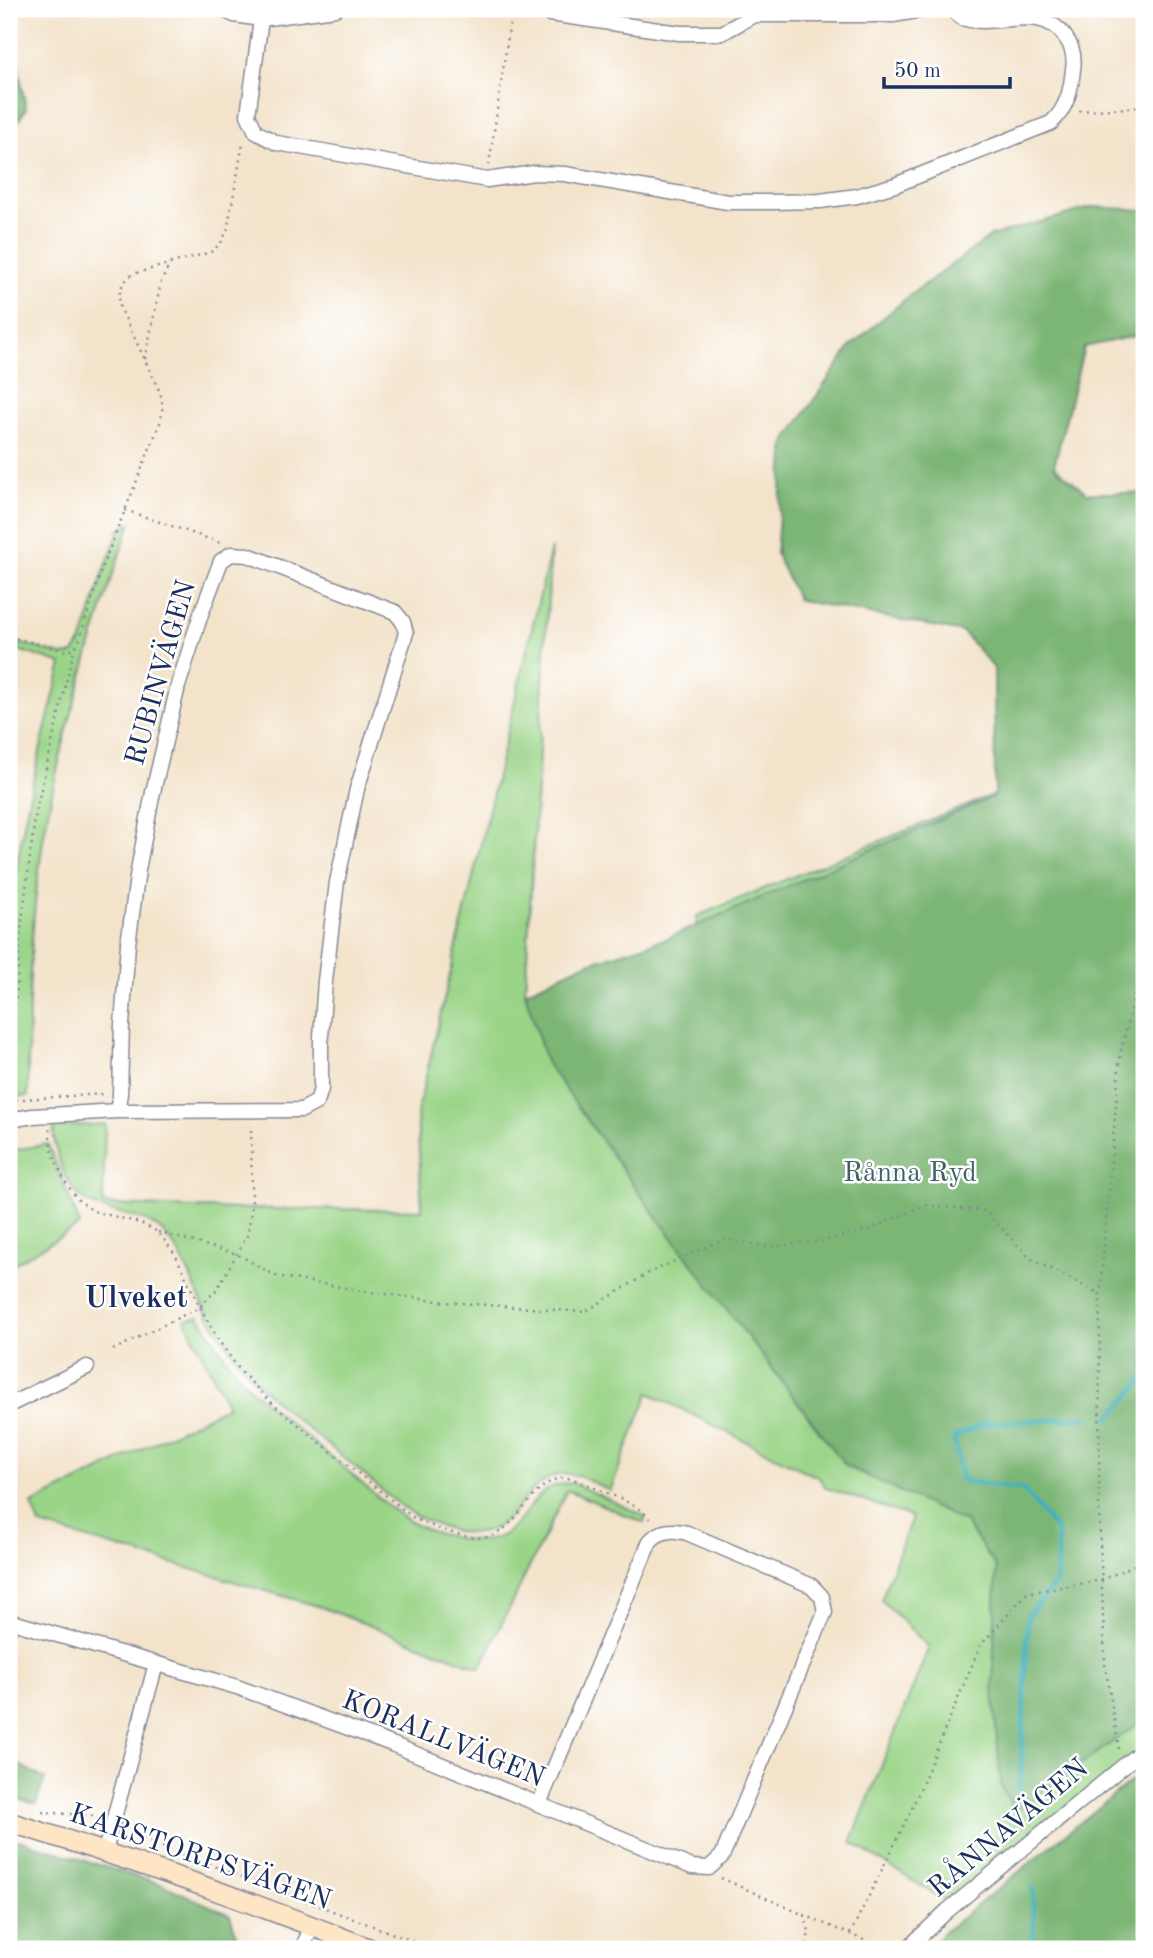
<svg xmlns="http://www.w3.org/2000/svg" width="1153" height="1958" font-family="'Old Standard TT',serif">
<rect width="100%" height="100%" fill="#fff"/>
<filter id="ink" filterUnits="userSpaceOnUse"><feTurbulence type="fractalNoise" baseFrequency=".0143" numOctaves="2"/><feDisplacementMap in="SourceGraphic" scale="14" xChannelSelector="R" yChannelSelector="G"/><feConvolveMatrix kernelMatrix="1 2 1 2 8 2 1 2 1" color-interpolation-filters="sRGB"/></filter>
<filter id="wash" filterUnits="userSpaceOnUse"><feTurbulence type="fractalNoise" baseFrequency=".00686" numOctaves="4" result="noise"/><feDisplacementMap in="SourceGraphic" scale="28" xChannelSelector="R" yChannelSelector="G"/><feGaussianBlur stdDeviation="1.57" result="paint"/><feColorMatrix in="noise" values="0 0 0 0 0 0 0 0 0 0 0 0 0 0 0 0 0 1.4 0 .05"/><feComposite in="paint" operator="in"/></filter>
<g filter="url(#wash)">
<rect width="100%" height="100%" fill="#f3e3ca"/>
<g fill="#9ad487" stroke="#5a8272" stroke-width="2">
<path d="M131,523C116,561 105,600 93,639C71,712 50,786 40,862C29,939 28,1017 28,1096L9,1097C9,1045 6,993 9,942C14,848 38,756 62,664L9,647V640L62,655H69L74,653L82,641L104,571L120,529Z"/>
<path d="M551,548L525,992L684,1065L697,916L1144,733V1757L953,1906L851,1842L929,1647L881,1600L912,1517L826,1488L817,1475H813L649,1393L610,1491C596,1484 577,1472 561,1474C552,1475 544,1481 537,1486C526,1495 519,1507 509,1517C486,1541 459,1534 431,1523C402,1512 378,1486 355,1467C309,1429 258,1394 226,1343C218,1331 210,1319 204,1307C192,1283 185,1257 167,1237C133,1197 83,1232 60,1163C57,1152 52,1139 54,1127L105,1124L103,1204C209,1211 316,1208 422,1210L417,1114Z"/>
<path d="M48,1144L80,1225L9,1267V1151Z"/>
<path d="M199,1316C214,1340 229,1365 248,1386C255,1394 264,1400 271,1407C293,1426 315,1444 337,1462C360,1481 399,1519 425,1529C444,1536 468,1542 488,1540C527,1535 528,1481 572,1483L643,1515L645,1519L644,1523L567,1490L480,1668L321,1607L40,1525L32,1504L228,1406L185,1320Z"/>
</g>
<g fill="#7bb674" stroke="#4b7269" stroke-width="2">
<path d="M9,16L26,109L9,135Z"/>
<path d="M1093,207L1144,210V334L1084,347L1054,466L1087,493H1144V1720L1014,1811L1001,1786L993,1690L996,1567L965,1522L846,1466L647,1204L546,1062L525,992L582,965L668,938L995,796L994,668L963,632L798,600L776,554L785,442L851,346L910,295L991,236Z"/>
<path d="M9,1759L45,1779L36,1804L9,1797Z"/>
<path d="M1144,1771V1929L1137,1949H931L943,1933Z"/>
<path d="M9,1837L161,1884L230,1915L241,1949H9Z"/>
</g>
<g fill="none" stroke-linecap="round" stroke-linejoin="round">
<g stroke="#41b1ba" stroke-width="5">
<path d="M1110,1418L1144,1378"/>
<path d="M1020,1789L1028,1615L1057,1582L1058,1532L1023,1489L962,1481L954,1438L985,1423L1088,1418"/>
<path d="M1033,1888L1034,1949"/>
</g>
</g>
</g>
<g filter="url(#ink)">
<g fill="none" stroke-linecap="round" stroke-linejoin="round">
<defs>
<g id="street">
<path d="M222,9L234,15L261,19L335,9"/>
<path d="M543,9L550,14L679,33H722L754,15H893L928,9"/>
<path d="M261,19L248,115L256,132L277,143L487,180L534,173L565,174L728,202H772L820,201L857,196L895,185L1051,123C1067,108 1071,91 1073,69C1075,57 1073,48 1066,38C1042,3 1004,26 970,20C967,19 962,19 960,17C957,15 955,12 953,9"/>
<path d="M9,1120L33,1116L117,1111L302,1110L317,1102L321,1089V1037L325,981L337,882L357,789L406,633L403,622L395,612L248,555L231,554L221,561L201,614L178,686L153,792L138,870L128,944L122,1025L120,1094L117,1111"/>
<path d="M9,1405L87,1367"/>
<path d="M9,1621L237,1687L389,1743L692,1867L709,1868L722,1856L825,1612L822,1597L812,1586L687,1533C672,1529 661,1530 650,1541L539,1804"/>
<path d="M105,1851L156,1664"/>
<path d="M302,1949L312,1926"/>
<path d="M907,1949L947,1911L1144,1749"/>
</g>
<path id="secondary" d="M9,1822C131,1859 252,1902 371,1949"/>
</defs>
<use href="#street" stroke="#878994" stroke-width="17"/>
<use href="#secondary" stroke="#878994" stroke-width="22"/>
<g stroke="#878994" stroke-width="2.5" stroke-dasharray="2 5" stroke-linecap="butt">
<path d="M1079,111L1144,107"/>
<path d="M489,165L512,9"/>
<path d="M145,359L161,282L170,264"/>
<path d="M125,510L221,543"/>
<path d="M9,637L66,651L74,649L79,641L103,565L160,423C163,411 163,404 160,392L119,305C119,290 121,283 133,274L211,252L221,243L227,231L243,143"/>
<path d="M9,1089L21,928L36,811L74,649"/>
<path d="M9,1100L103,1094"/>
<path d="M49,1129L52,1151L64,1180L77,1199L93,1211L140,1223L158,1232L175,1254L200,1307L219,1341L241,1372L275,1406L415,1519C435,1527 466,1541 488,1537C518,1530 534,1478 564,1478C576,1478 589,1486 600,1490C617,1497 640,1506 651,1520"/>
<path d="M158,1232L237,1254L276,1276L363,1291L445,1302L585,1312L650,1272L725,1239L770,1247L822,1241L868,1230L926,1205L985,1211L1030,1258L1100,1294"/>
<path d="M113,1350L200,1307L217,1289L247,1236L252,1206L251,1125"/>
<path d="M1119,1749L1105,1664L1099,1514L1100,1294L1120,1056L1144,954"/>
<path d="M42,1812L98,1816"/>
<path d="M126,1826L152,1843L434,1949"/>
<path d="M721,1878L804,1915L809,1931L806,1949"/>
<path d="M804,1915L885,1949"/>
<path d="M850,1934L910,1813L980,1646L1027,1593L1102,1580L1136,1564L1144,1558"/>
<path d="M9,1943L23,1949"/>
</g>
<use href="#street" stroke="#fff" stroke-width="14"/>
<use href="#secondary" stroke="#fee5c5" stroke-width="19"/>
</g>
</g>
<g text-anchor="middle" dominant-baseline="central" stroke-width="5" stroke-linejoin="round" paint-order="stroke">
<g font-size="28" fill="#1b2f5e" stroke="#fff">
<text transform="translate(162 673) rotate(-74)">RUBINVÄGEN</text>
<text transform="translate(443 1740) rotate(22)">KORALLVÄGEN</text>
<text transform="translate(1009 1829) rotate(-40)">RÅNNAVÄGEN</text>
<text transform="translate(200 1858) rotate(19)">KARSTORPSVÄGEN</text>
</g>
<g font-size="28" fill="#41616a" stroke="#fff">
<text x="910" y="1174">Rånna Ryd</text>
</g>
<g font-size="30" font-weight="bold" fill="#1b2f5e" stroke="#fff">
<text x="136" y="1299">Ulveket</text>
</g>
</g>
<rect width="1153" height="1958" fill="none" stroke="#fff" stroke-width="35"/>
<path d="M884 77v10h126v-10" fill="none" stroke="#1b2f5e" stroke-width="3.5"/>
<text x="894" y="77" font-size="21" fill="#1b2f5e" stroke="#ffffff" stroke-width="5" paint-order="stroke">50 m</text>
</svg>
